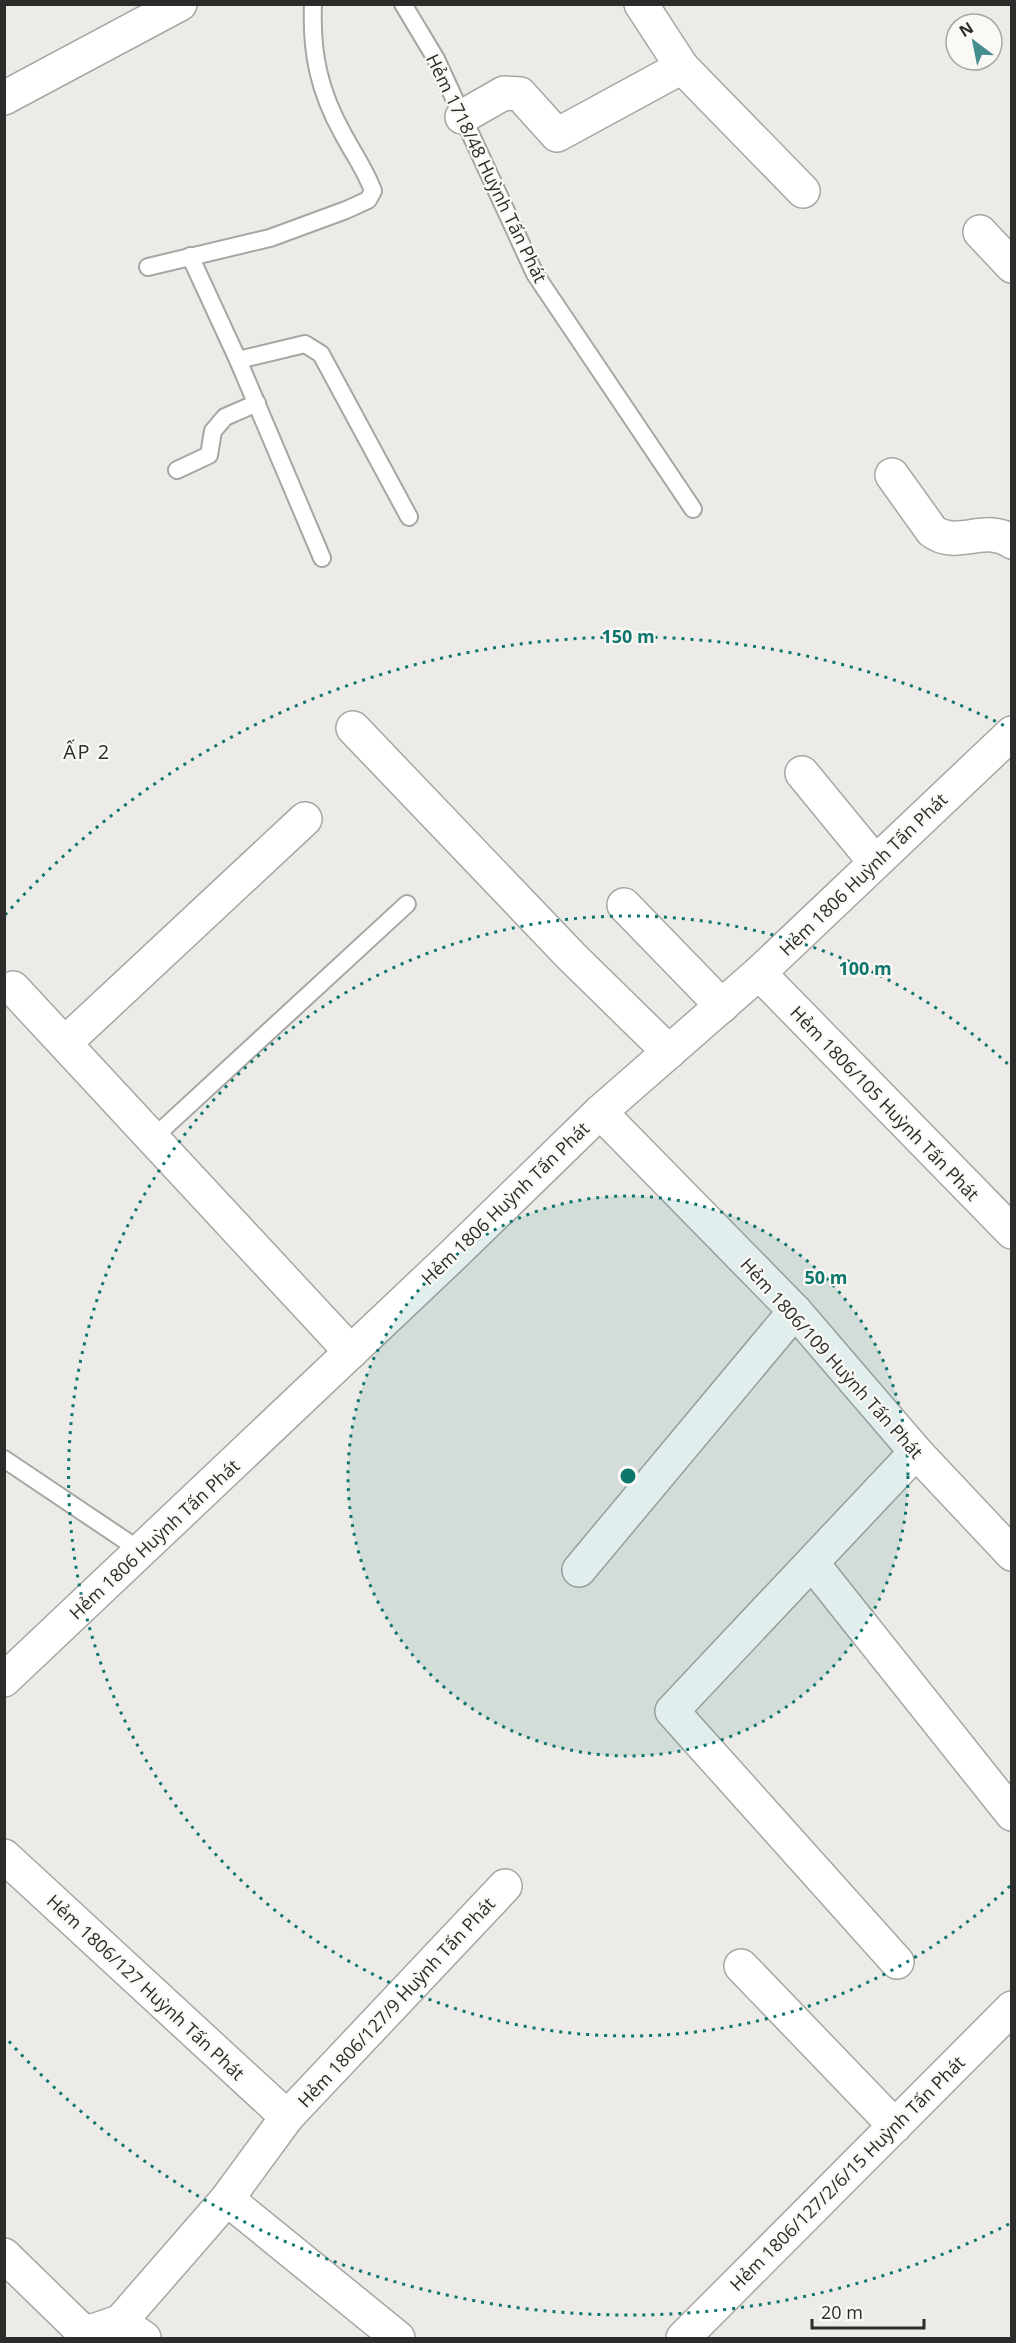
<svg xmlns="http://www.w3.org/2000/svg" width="1016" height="2343" font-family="'Open Sans',sans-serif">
<rect width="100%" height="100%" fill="#edebe7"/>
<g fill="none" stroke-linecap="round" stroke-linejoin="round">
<defs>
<g id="lane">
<path d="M403,4L436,59L535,274L693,509"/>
<path d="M190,256L238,360L322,558"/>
<path d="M148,267L270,238L346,210L368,200L373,191C366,171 353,153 343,134C319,91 311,53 313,4"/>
<path d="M238,360L305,344L321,354L409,517"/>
<path d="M177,470L209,455L213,431L225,417L257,403"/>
<path d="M153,1138L407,904"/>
<path d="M4,1459L141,1551"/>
</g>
<g id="street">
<path d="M682,67L803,191"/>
<path d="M4,98L180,4"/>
<path d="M462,117L504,93L520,94L557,135L682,67L641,4"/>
<path d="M980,232L1012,266"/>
<path d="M892,475L932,531C957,550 986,523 1012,542"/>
<path d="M353,728L571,956L669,1052"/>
<path d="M802,773L875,862"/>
<path d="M624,905L722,1006"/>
<path d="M759,973L1012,1232"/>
<path d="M13,988L351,1352"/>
<path d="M65,1043L305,819"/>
<path d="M600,1112L795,1311L916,1452L1012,1554"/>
<path d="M812,1563L1012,1814"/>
<path d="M579,1570L795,1311"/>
<path d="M4,1680L452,1256L600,1112L759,973L1012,733"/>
<path d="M4,1856L287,2117"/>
<path d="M897,1962L672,1711L916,1452"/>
<path d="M741,1966L895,2126"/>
<path d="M227,2199L398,2338"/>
<path d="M4,2255L82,2331C96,2333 106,2325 120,2322L144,2338"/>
<path d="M120,2322L227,2199L287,2117L505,1886"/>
<path d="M683,2338L1012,2008"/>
</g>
</defs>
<use href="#lane" stroke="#a7a6a2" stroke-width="20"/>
<use href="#street" stroke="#a7a6a2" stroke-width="36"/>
<use href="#lane" stroke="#fff" stroke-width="16"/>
<use href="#street" stroke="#fff" stroke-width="33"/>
</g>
<circle cx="628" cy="1476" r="280" fill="#0f766e" fill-opacity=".12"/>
<g fill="none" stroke="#0f766e" stroke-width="3" stroke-dasharray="3 6">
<circle cx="628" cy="1476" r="280"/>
<path d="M1010 1886A560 560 0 1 1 1010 1066"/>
<path d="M1009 2224A839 839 0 0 1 5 2037M5 915A839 839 0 0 1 1009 728"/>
</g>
<g text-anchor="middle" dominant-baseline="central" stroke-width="4.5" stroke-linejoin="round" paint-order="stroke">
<g font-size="18" fill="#2c2c2b" stroke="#faf9f5">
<text transform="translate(487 168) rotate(64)">Hẻm 1718/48 Huỳnh Tấn Phát</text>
<text transform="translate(863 874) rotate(-44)">Hẻm 1806 Huỳnh Tấn Phát</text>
<text transform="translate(885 1103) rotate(46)">Hẻm 1806/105 Huỳnh Tấn Phát</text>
<text transform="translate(505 1203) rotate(-44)">Hẻm 1806 Huỳnh Tấn Phát</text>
<text transform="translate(832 1358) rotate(48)">Hẻm 1806/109 Huỳnh Tấn Phát</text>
<text transform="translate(154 1539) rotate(-43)">Hẻm 1806 Huỳnh Tấn Phát</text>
<text transform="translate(146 1987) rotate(43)">Hẻm 1806/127 Huỳnh Tấn Phát</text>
<text transform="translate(396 2002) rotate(-47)">Hẻm 1806/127/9 Huỳnh Tấn Phát</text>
<text transform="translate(847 2173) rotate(-45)">Hẻm 1806/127/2/6/15 Huỳnh Tấn Phát</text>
</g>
<g font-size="20" letter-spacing="1.5" fill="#2d2c29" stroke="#faf9f5">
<text x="87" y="751">ẤP 2</text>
</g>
</g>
<circle cx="628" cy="1476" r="9" fill="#0f766e" stroke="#faf9f5" stroke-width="3"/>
<g font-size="18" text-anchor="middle" font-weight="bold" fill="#0f766e" stroke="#faf9f5" stroke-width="4.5" stroke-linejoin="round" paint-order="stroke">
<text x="628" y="643">150 m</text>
<text x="865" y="975">100 m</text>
<text x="826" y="1284">50 m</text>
</g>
<rect width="1016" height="2343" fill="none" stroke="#2c2c2b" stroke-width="12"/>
<g transform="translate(974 42) rotate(328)"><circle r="28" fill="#faf9f5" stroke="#a8a7a4" stroke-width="1.5"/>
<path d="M0-4.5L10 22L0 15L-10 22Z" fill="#468d8f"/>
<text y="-9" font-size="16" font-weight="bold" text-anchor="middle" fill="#2c2c2b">N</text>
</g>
<path d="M812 2319v9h112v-9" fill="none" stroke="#2c2c2b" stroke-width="3"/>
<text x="821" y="2319" font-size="18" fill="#2c2c2b" stroke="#faf9f5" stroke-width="4.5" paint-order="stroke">20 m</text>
</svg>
